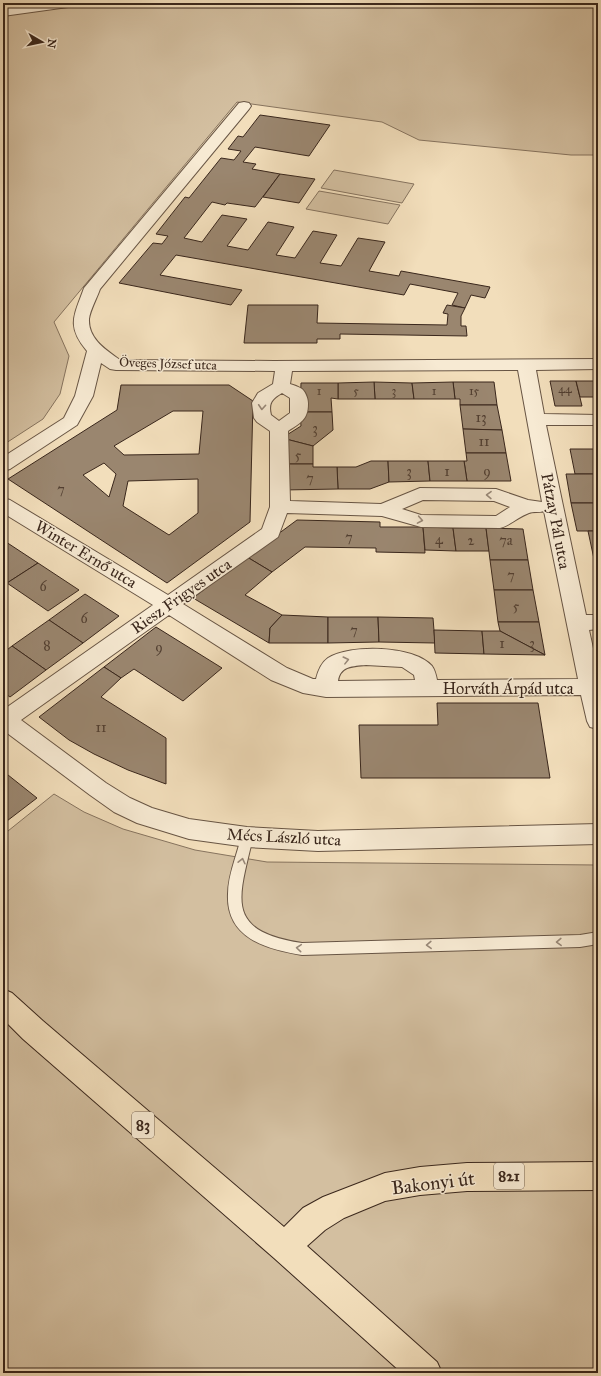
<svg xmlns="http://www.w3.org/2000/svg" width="601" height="1376" font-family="'IM FELL Great Primer',serif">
<rect width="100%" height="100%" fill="#f2debb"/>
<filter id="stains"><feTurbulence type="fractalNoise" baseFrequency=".005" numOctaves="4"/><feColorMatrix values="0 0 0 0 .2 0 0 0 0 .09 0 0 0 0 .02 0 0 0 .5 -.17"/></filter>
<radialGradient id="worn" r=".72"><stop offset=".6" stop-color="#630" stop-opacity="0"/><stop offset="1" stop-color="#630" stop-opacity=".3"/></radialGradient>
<g fill="#d3bfa0" stroke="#86735e">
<path d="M3,3H598V155H571L419,140L382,122L237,102L54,322L69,356L60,394L43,419L3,445Z"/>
<path d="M334,170L414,184L402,203L321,188Z"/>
<path d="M319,191L400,205L388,224L306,209Z"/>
<path d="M54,794L84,812L123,829L195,850L267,862L598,865V1373H3V835Z"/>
</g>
<g fill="#9a866f" stroke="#3a271c" fill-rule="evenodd">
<path d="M260,115L330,125L309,156L255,147L243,162L256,164L252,169L280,174L255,207L227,203L225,205L212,202L184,238L202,242L222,215L247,219L227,246L248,250L268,222L294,227L276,255L295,258L313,231L337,235L320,263L341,266L358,238L385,242L369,271L399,276L401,271L490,287L485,298L471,295L465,308L452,305L458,293L410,284L404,295L176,255L160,275L242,290L231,305L119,283L153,243L162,244L168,236L156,234L185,197L189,198L221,158L234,160L241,151L228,149L238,136L243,137Z"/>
<path d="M280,174L315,179L299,203L263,197Z"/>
<path d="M248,305H318L317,323L447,325L448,314L443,313L447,305L465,308L461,316V326H466L467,336L340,334V339H317V343H244Z"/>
<path d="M550,381H576L582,406H555Z"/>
<path d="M576,381H598V397H580Z"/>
<path d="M374,382L412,383L414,399H375Z"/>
<path d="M374,382L375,399H338V383Z"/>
<path d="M453,382H494L497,405H460V399H455Z"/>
<path d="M453,382L455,399H414L412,383Z"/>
<path d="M301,383H338V399L331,398L332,412H300Z"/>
<path d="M121,385H229L253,401L250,522L167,583L8,479L117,410ZM173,411H203L199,454L124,455L114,446ZM104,463L116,474L109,497L83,475ZM198,479V513L169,535L123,506L128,481Z"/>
<path d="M460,405H497L502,430L463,429Z"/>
<path d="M300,412H332L333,430L313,446L282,438L301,426Z"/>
<path d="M463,429L502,430L506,453H466Z"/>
<path d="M282,438L313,446V464H282Z"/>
<path d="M570,449H598V474H575Z"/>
<path d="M466,453H506L511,481H467L464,461H467Z"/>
<path d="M371,461H388L389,482L370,489H338L337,467H356Z"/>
<path d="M388,461H428L430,481L389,482Z"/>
<path d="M428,461H464L467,481H430Z"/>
<path d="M282,464H313V467H337L338,489L283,490Z"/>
<path d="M566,474H598V503H571Z"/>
<path d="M571,503H598V531H577Z"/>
<path d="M297,520L380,522V527H423L425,553L376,552V548L305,547L272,572L247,557Z"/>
<path d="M423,527L453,528L456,551L425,550Z"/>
<path d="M453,528H486L489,551H456Z"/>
<path d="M486,528L523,529L528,560H490Z"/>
<path d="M588,531H598V559H594Z"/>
<path d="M3,540L38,563L7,583L3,581Z"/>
<path d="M247,557L272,572L245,595L282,615L270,628L269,643L193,598Z"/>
<path d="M490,560H528L533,590H494Z"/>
<path d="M38,563L79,590L48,611L7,583Z"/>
<path d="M494,590H533L539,622H498Z"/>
<path d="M85,594L119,616L83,643L49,620Z"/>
<path d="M282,615L328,617V643H269L270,628Z"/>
<path d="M328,617H378L379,642L328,643Z"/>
<path d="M378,617L433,618L435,643L379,642Z"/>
<path d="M49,620L83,643L46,670L12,646Z"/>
<path d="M498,622H539L545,655L500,631Z"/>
<path d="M156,627L222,668L183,701L134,669L121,678L104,667Z"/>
<path d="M434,630L482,631L484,654L435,653Z"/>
<path d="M482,631H500L545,655L484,654Z"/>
<path d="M12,646L46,670L10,697L3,692V653Z"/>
<path d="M104,667L121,678L101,697L166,738V784L128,770L94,754L69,740L39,717Z"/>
<path d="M437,703H538L550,778H361L359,725H438Z"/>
<path d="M3,771L37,798L3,824Z"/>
</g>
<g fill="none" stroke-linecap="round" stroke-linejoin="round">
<defs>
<path id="service" d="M247,832L251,834L253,837C239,898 223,931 302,943L580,935L598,932V944L580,947L302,955C266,949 226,938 228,894C228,874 237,856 241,837L243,834Z"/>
<g id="minor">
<path d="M42,3H74L72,5L68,7L3,16V8Z"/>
<path d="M244,102L249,103L251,106L249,109L100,289C97,298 90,310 89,319C88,339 106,350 120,360L274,361L598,359V369L536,370L544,414L598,415V425H546L586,615H598V629L589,630L598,671V729L590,727L587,721L581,695L326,697L303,693L271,680L169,615L21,720L106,783L130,798L152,808L189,819L247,827L318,831L598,824V844L318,851L247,847L189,839L137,823L114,812L90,795L3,730V710L153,605L3,513V498L10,500L168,595L262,529L270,507V431L257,422L254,418L252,403L258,393L273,384L275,371L116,370L110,369L101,363L93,396L77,425L10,469L3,471V457L64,418L75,396L87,351C66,326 74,316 84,288L239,103ZM518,370L542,502L528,500L496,489L420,488L381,504L290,501L288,431C300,423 308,420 308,404C308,399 306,393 302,389C299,387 294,385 290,384L292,371ZM282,393L290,398V413L279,421L271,415C268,403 272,399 282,393ZM423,500L494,501L510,507L496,516L421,515L402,509ZM544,511L578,679L437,680C436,675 435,670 432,666C414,645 349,644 328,658C321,663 318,671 316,679H313L287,668L183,604L278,537L287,513L382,516L421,527L500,528C511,525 518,517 529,513C533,511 539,513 544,511ZM366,665L402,667L414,675L415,680L338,681C340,666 353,666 366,665Z"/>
</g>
<path id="primary" d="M3,989L12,993L43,1021L284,1227L303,1208L323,1197L385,1173L420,1167L467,1163L598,1162V1190L467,1191L420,1195L385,1201L344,1218L325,1230L307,1246L437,1362L442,1373H402L274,1258L23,1039L3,1019Z"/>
</defs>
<use href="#service" stroke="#685544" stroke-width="2"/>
<use href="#minor" stroke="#685544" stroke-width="2"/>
<use href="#primary" stroke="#3a271c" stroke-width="2"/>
<use href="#service" fill="#f7ead3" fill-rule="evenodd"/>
<use href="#minor" fill="#f7ead3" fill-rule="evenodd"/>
<use href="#primary" fill="#f2debb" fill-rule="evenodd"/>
</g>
<defs><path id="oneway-chevron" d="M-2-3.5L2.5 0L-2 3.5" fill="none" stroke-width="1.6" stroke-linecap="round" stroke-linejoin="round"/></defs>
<g stroke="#988878">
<use href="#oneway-chevron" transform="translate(262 407) rotate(94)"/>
<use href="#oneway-chevron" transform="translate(489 495) rotate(-179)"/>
<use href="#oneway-chevron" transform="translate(420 520) rotate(10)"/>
<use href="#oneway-chevron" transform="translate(346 660) rotate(-14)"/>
<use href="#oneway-chevron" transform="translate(242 861) rotate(-77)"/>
<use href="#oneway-chevron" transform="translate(559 942) rotate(178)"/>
<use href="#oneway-chevron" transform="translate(429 945) rotate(178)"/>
<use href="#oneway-chevron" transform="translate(299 948) rotate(-175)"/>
</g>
<g text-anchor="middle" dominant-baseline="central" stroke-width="3" stroke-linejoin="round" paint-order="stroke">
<g font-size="12" fill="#523f31">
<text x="565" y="389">44</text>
<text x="319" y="391">1</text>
<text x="356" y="391">5</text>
<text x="394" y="391">3</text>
<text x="434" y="391">1</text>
<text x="474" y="391">15</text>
</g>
<g font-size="13" fill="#3a271c" stroke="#f7ead3">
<text transform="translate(168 364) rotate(2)">Öveges József utca</text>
</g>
<g font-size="14" fill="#523f31">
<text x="481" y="417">13</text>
<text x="315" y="428">3</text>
<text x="484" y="441">11</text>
<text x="298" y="455">5</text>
<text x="409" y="471">3</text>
<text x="447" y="471">1</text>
<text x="487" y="471">9</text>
<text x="310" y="478">7</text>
<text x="61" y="489">7</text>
<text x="349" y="537">7</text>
<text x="439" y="539">4</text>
<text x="471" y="540">2</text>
<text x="506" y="540">7a</text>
<text x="511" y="575">7</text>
<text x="43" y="586">6</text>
<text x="516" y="606">5</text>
<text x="84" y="618">6</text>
<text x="354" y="630">7</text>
<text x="502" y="643">1</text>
<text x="532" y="643">3</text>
<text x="47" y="645">8</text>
<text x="159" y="647">9</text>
<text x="101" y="727">11</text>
</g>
<g fill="#f7ead3" stroke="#736253" stroke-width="1">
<rect x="132" y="1112" width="22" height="26" rx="3"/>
<rect x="494" y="1163" width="30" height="26" rx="3"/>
</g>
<g font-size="15" font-weight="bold" fill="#3a271c">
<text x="143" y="1125">83</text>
<text x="509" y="1176">821</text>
</g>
<g font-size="16" fill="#3a271c" stroke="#f7ead3">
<text transform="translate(556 521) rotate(79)">Pátzay Pál utca</text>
<text transform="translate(86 554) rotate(31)">Winter Ernő utca</text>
<text transform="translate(181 596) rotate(-35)">Riesz Frigyes utca</text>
<text x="508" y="688">Horváth Árpád utca</text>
<text transform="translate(284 837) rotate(3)">Mécs László utca</text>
</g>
<g font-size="19" fill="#3a271c" stroke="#f7ead3">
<text transform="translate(433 1183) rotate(-7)">Bakonyi út</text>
</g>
</g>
<rect width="601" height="1376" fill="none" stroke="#f2debb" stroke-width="16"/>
<rect x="4" y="4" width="593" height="1368" fill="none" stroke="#3a271c" stroke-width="2"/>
<rect x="8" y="8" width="585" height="1360" fill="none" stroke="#3a271c"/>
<g transform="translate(42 42) rotate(99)" stroke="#f7ead3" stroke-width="3" paint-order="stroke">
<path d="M0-3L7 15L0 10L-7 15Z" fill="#3a271c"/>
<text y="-6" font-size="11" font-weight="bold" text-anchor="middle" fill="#3a271c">N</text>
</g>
<rect width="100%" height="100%" filter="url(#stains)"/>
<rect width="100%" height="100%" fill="url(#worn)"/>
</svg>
